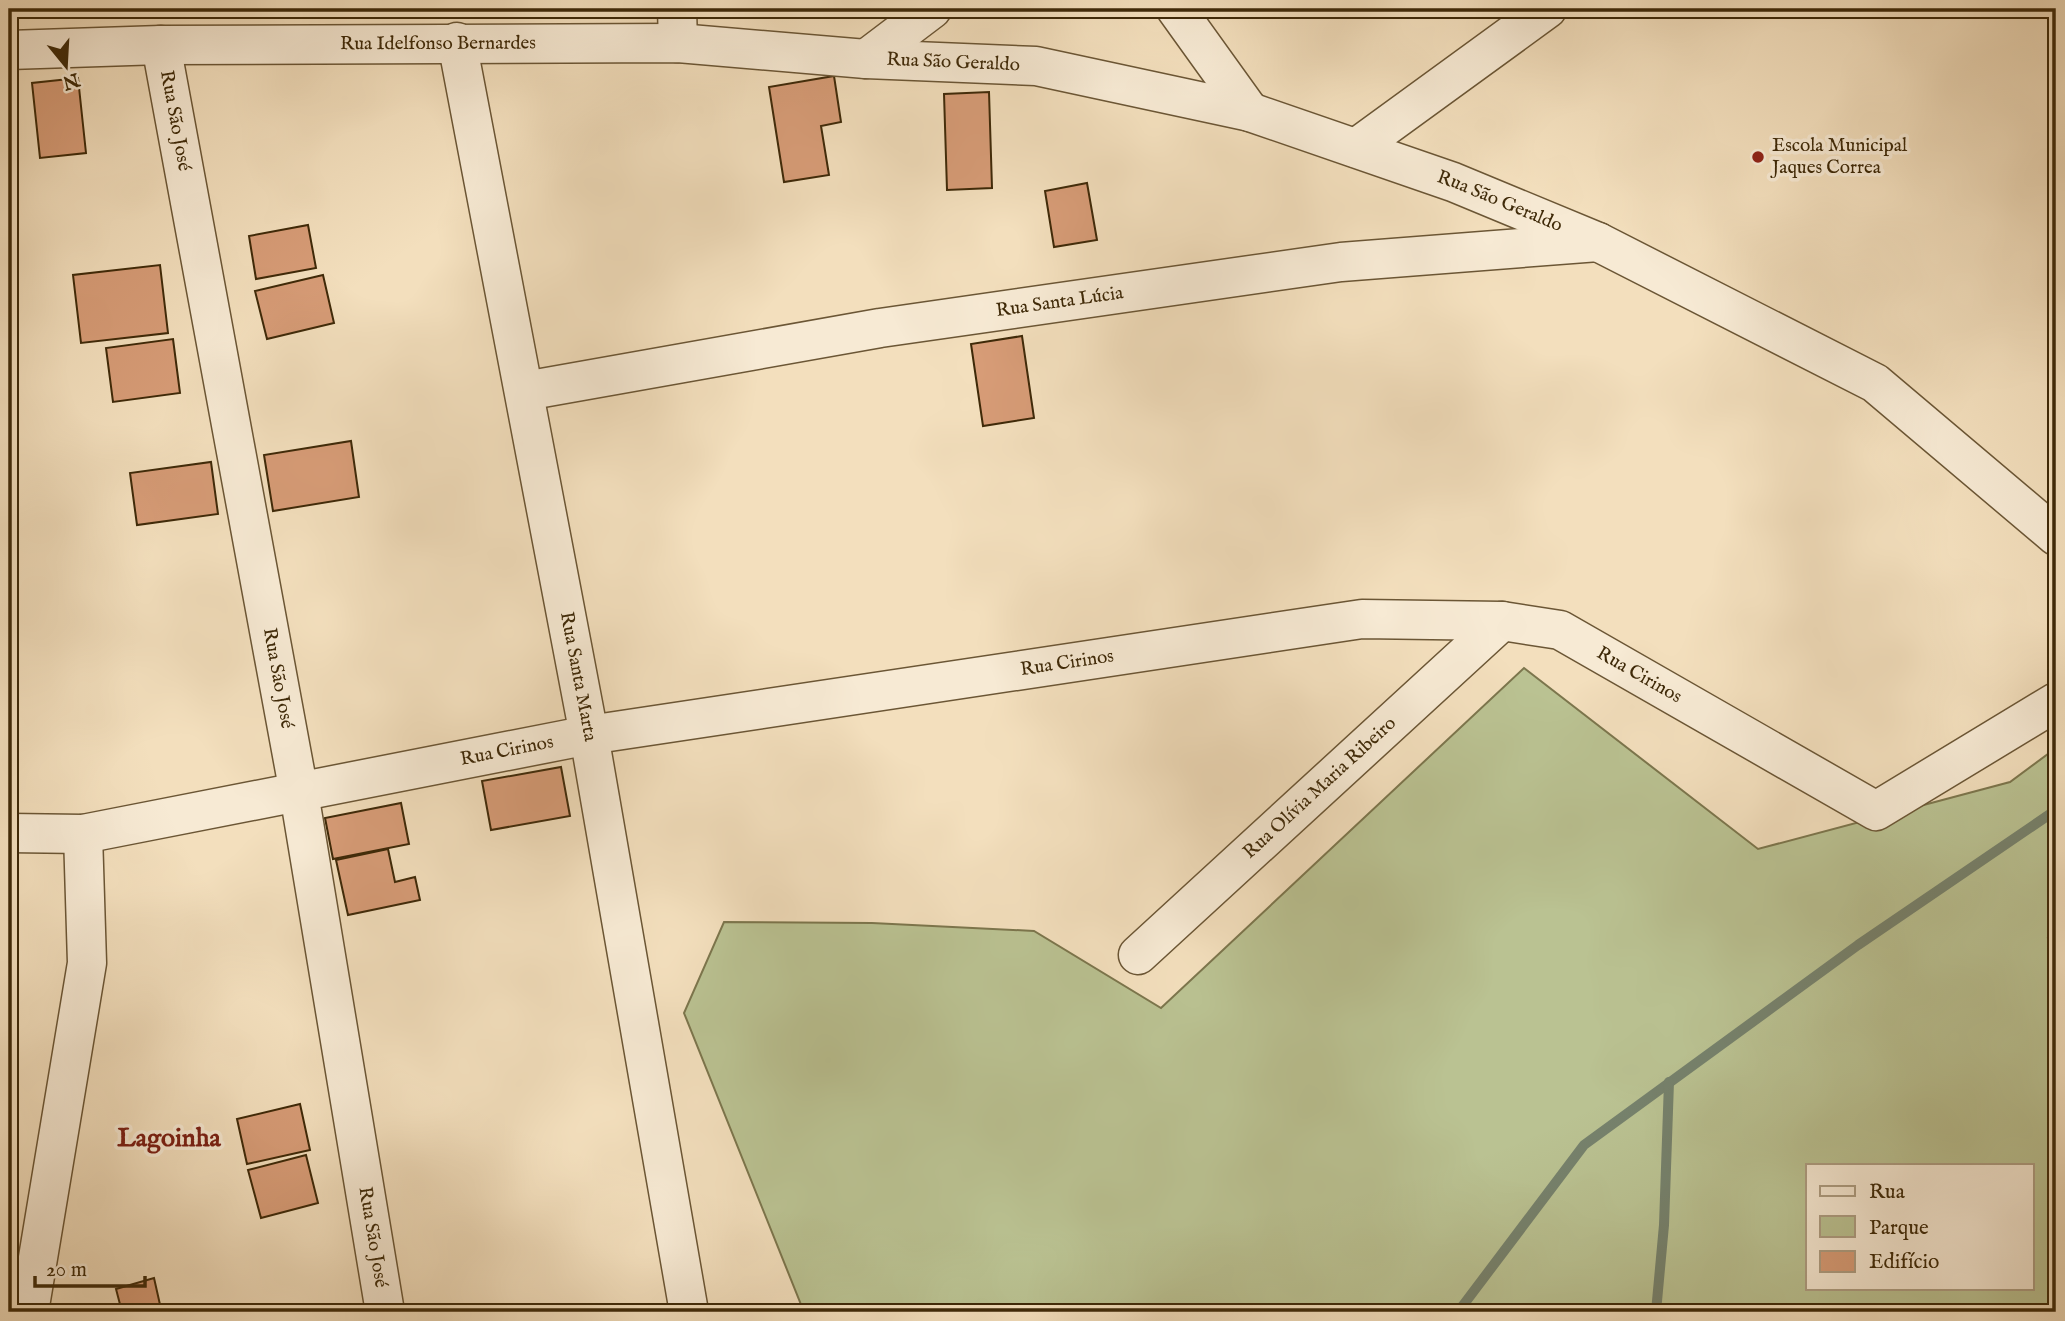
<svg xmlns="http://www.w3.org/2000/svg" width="2065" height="1321" font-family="'IM FELL English',serif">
<rect width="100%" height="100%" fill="#f3dfbd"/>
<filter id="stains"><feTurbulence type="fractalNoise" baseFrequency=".00286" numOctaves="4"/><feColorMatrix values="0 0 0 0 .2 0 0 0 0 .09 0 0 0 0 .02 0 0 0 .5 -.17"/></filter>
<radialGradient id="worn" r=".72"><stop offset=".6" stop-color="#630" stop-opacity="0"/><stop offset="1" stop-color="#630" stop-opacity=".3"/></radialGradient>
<path fill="#bac292" stroke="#7c764d" stroke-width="2" fill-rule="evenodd" d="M1524,668L1758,849L2010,782L2056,748V933L2048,938L2056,950V1312H804L684,1013L724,922L872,923L1034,931L1161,1008ZM1808,1165H2032V1288H1808Z"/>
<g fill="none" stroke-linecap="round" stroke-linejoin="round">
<g stroke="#76826d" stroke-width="10">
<path d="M1458,1312L1584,1145L1858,945L2056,810"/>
<path d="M1656,1312L1664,1225L1669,1082"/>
</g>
</g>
<g fill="#d79c77" stroke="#3e2908" stroke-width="2">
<path d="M834,76L841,122L821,126L829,175L784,182L769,87Z"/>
<path d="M78,78L86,153L40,158L32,83Z"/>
<path d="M989,92L992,188L947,190L944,94Z"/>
<path d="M1087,183L1097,240L1054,247L1045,191Z"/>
<path d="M308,225L316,268L256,279L249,236Z"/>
<path d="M160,265L168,333L81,343L73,275Z"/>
<path d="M323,275L334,323L267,339L255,291Z"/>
<path d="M1022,336L1034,418L983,426L971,344Z"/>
<path d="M173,339L180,393L113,402L106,348Z"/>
<path d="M351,441L359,497L273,511L264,455Z"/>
<path d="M211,462L218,514L137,525L130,473Z"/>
<path d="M561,767L570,816L491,830L482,781Z"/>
<path d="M401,803L409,844L333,859L325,818Z"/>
<path d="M388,849L395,882L415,877L420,900L348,915L336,860Z"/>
<path d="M300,1104L310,1150L247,1164L237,1119Z"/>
<path d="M306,1155L318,1203L261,1218L248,1170Z"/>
<path d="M154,1278L161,1309L122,1312L116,1289Z"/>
</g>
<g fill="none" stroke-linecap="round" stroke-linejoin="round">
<defs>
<g id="minor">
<path d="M677,9L678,43"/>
<path d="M1176,9L1250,112"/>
<path id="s1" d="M457,42L589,735L689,1312"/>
<path id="s2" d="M161,45L299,793L385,1312"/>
<path d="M866,59L932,9"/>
<path d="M1356,148L1547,9"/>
<path id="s3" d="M525,391L880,328L1341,262L1598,242"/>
<path id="s4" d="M9,833L83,834L589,735L1362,619L1502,621L1560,630L1876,811L2056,702"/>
<path id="s5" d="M1138,955L1502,621"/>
<path d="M29,1312L87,963L83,834"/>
</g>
<g id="tertiary">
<path id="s6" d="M9,50L161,45L678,43L866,59L1036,66L1250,112L1453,182L1598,242L1875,383L2056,536"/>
</g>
</defs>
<use href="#minor" stroke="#6b5635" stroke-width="41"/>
<use href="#tertiary" stroke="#6b5635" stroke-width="41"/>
<use href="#minor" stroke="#f7ead4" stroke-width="38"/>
<use href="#tertiary" stroke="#f7ead4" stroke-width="38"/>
</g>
<circle fill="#8f2418" stroke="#f7ead4" stroke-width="2.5" cx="1758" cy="157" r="7"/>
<g text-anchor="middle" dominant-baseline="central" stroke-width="7" stroke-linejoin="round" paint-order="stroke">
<g font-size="19" fill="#3e2908" stroke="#f7ead4">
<text stroke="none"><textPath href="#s6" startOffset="429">Rua Idelfonso Bernardes</textPath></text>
<text stroke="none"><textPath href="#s6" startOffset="945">Rua São Geraldo</textPath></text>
<text stroke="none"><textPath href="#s2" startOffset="77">Rua São José</textPath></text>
<text stroke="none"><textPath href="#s6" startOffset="1512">Rua São Geraldo</textPath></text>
<text stroke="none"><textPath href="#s3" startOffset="542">Rua Santa Lúcia</textPath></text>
<text stroke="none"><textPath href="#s4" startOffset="1073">Rua Cirinos</textPath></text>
<text stroke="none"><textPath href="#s4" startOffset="1661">Rua Cirinos</textPath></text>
<text stroke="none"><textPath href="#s1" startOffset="646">Rua Santa Marta</textPath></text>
<text stroke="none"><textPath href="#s2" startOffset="644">Rua São José</textPath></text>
<text stroke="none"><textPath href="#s4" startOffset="506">Rua Cirinos</textPath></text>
<text stroke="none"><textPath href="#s5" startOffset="247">Rua Olívia Maria Ribeiro</textPath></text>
<text stroke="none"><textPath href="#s2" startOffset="1211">Rua São José</textPath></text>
</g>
<g font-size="19" fill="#3e2908" stroke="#f7ead4" text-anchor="start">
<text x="1772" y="146">Escola Municipal<tspan x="1772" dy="22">Jaques Correa</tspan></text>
</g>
<g font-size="26" font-weight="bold" fill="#7a1f14" stroke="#f7ead4">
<text x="169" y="1138">Lagoinha</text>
</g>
</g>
<rect width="2065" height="1321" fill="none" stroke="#f3dfbd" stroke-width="35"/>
<rect x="10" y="10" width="2044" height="1300" fill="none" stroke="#3e2908" stroke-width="3.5"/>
<rect x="18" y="18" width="2030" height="1286" fill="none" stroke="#3e2908" stroke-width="2"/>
<rect x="1806" y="1164" width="228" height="126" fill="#f7ead4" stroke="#ad9d82" stroke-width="2"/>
<rect x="1820" y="1186" width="35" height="10" fill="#f7ead4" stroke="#ad9d82" stroke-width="2"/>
<text x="1869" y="1198" font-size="21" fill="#3e2908">Rua</text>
<rect x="1820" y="1216" width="35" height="21" fill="#bac292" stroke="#ad9d82" stroke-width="2"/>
<text x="1869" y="1234" font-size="21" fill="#3e2908">Parque</text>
<rect x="1820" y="1251" width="35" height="21" fill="#d79c77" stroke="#ad9d82" stroke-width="2"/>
<text x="1869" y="1268" font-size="21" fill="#3e2908">Edifício</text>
<g transform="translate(66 66) rotate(162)" stroke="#f7ead4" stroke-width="5" paint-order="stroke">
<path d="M0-5L12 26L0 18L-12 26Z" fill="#3e2908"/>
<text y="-10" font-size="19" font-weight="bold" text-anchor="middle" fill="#3e2908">N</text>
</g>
<path d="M35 1276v10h110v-10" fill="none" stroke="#3e2908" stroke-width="3.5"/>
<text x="46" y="1276" font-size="21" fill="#3e2908" stroke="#f7ead4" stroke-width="5" paint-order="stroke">20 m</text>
<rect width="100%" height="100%" filter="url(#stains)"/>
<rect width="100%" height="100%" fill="url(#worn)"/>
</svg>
